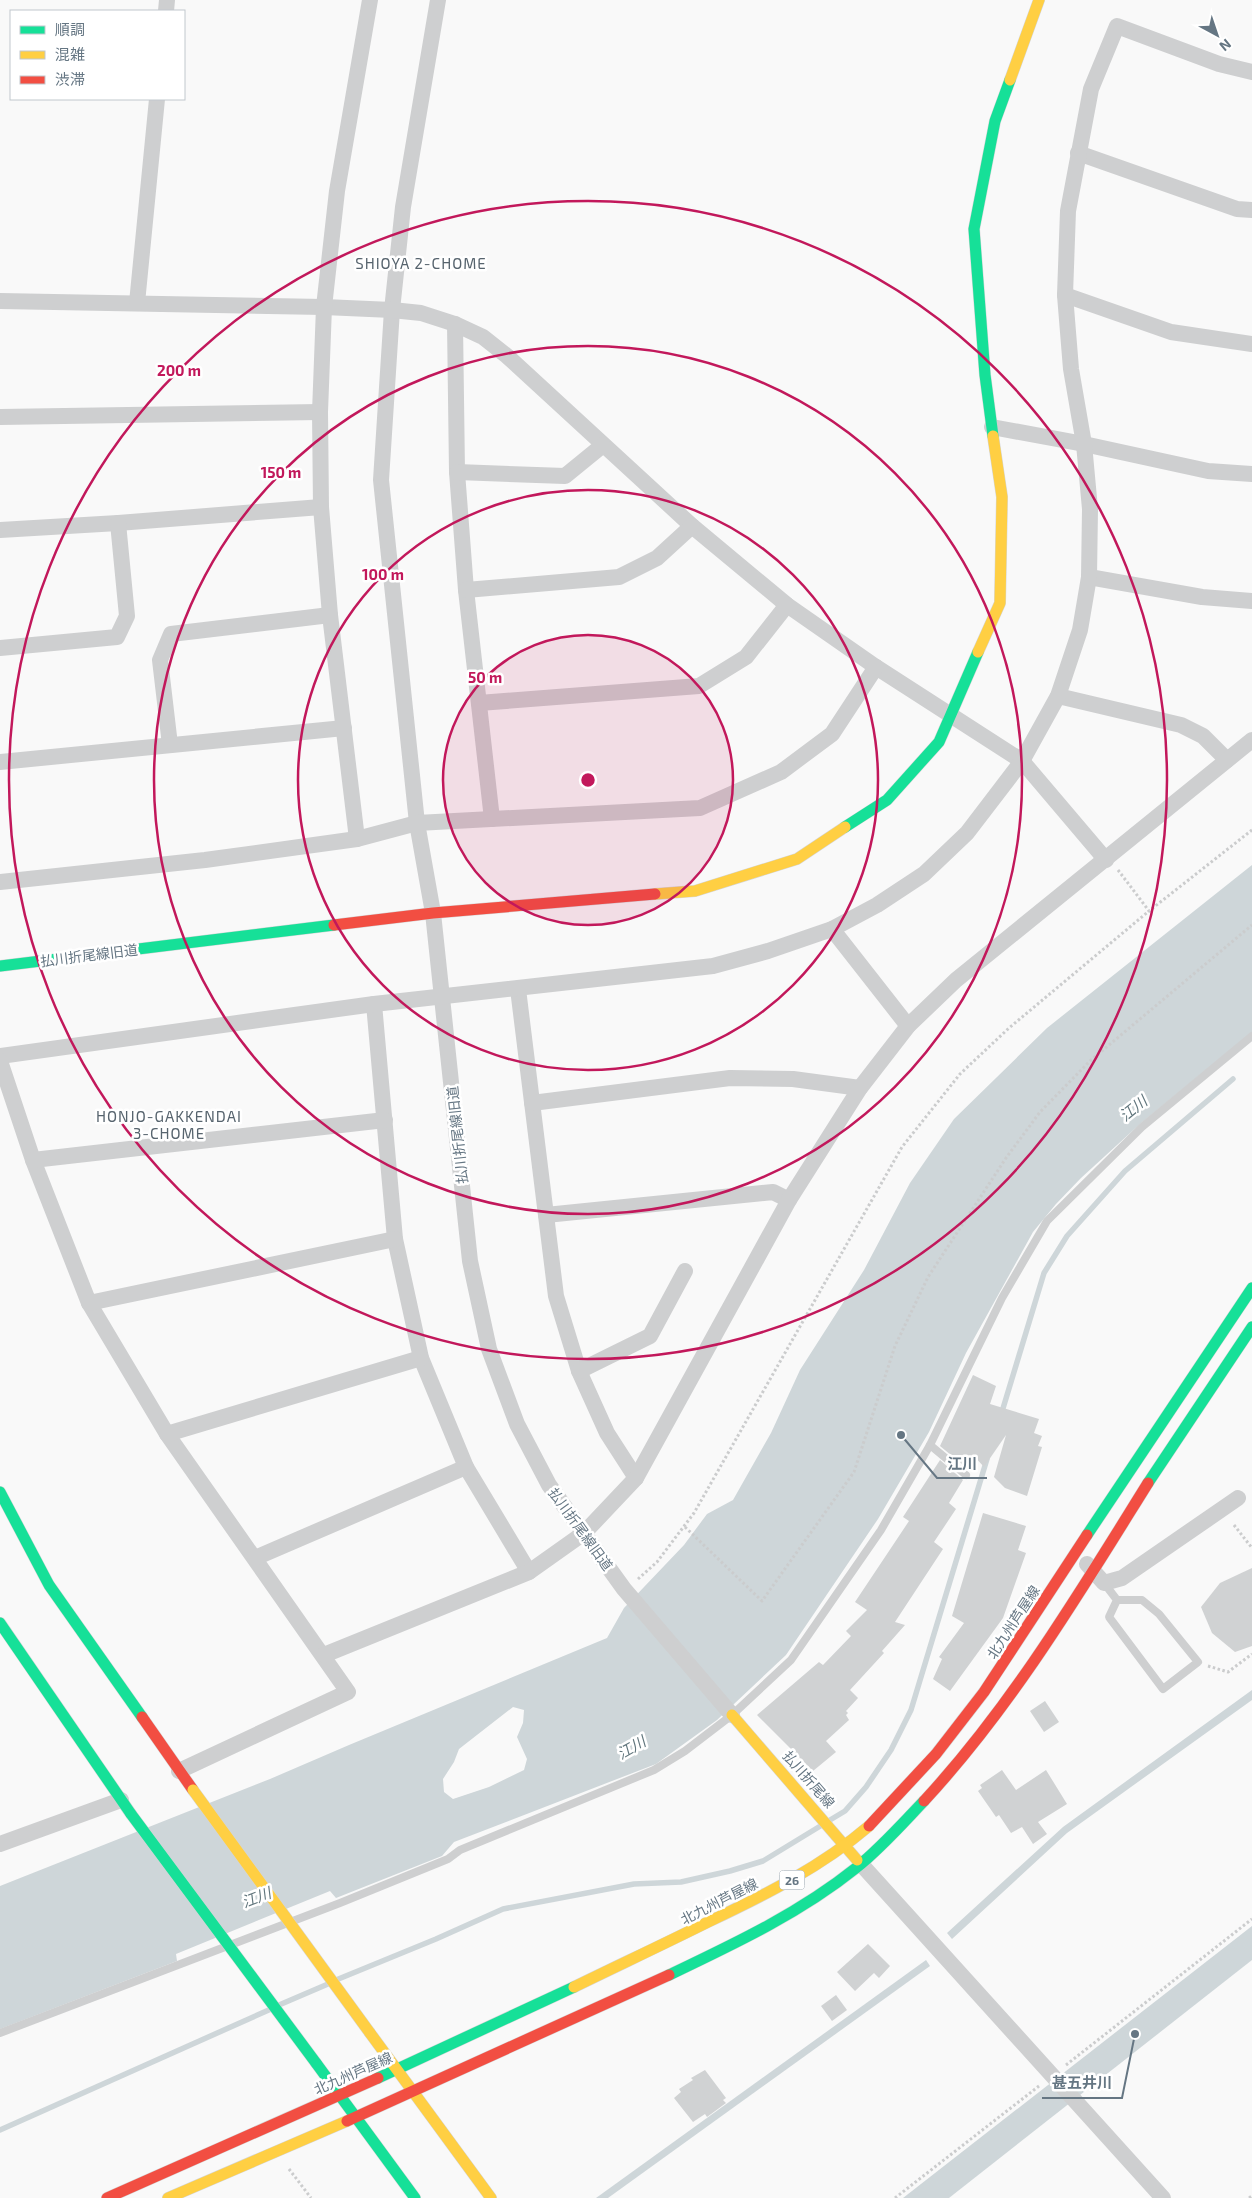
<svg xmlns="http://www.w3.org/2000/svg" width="1252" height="2198" font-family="'Exo 2','Noto Sans JP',sans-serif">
<rect width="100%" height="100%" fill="#f9f9f9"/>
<g fill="#ced6d9" fill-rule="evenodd">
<path d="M1252,865V1032L1140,1124L1081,1178L1056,1204L1033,1232L966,1353L929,1432L878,1519L786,1655L717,1720L656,1764L454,1842L442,1856L336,1898L330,1891L176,1954L177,1961L0,2029V1886L270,1779L349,1745L607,1638L624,1608L684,1545L707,1514L733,1500L771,1433L800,1370L864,1270L910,1183L954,1119L1047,1028ZM513,1707L524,1710L523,1723L517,1737L527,1759L524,1770L489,1787L453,1799L444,1792L443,1779L454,1762L459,1749Z"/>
<path d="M1252,1690V1700L1067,1833L952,1939L947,1933L1063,1827Z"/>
<path d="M1252,1926V1960L949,2198H903Z"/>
<path d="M926,1960L930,1966L608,2198H596Z"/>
</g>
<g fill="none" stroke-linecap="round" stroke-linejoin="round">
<g stroke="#ced6d9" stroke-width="5.5">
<path d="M1001,1415L1044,1273L1067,1236L1125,1171L1233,1079"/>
<path d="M830,1820L845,1811L866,1787L891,1750L911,1710L987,1459"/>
<path d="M336,1980L436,1939L503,1909L634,1884L681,1882L730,1871L763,1861L822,1825"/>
<path d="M279,2005L328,1984"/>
<path d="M0,2130L271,2009"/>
</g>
</g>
<g fill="#d0d2d3">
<path d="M973,1375L996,1386L990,1404L1039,1419L1034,1433L1042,1436L1038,1446L1042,1447L1027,1496L1005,1488L994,1477L1006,1435L984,1467L973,1455L968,1469L940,1446Z"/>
<path d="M940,1460L963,1480L949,1503L956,1509L934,1542L943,1549L895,1622L905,1625L882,1651L884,1653L850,1690L858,1698L846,1711L848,1713L846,1715L849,1720L826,1741L836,1752L813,1771L757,1715L819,1662L823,1665L851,1636L846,1631L867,1610L855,1602L909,1521L903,1517Z"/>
<path d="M983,1513L1026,1526L1018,1550L1026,1553L1003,1618L950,1691L933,1679L942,1659L939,1657L964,1623L952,1616Z"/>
<path d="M1252,1568V1646L1235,1652L1212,1633L1201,1607L1220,1583Z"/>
<path d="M1045,1701L1059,1722L1044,1732L1030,1711Z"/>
<path d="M1002,1770L1016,1790L1046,1770L1067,1804L1038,1822L1047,1834L1033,1844L1022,1827L1011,1833L999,1815L996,1817L978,1791L982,1788L980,1785Z"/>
<path d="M868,1944L890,1966L879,1978L874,1973L855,1991L837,1972Z"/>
<path d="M836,1995L847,2010L832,2021L821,2006Z"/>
<path d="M705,2070L726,2098L723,2100L726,2103L707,2117L705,2114L693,2122L674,2098L681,2092L679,2089L693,2080L691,2078Z"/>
</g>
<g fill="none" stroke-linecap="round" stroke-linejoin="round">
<defs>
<g id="fast">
<path d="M993,436L985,375L974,229L995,121L1010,80"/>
<path d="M845,827L887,800L939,742L978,652"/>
<path d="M0,966L334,925"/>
<path d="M1148,1483L1252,1327"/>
<path d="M0,1492L49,1585L142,1717"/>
<path d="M1087,1535L1252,1288"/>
<path d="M0,1623L131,1814"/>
<path d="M669,1975C734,1944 800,1913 856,1868C881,1848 902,1824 924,1801"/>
<path d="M316,2063L415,2198"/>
<path d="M378,2078L574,1987"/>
</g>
<g id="slow">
<path d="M1010,80L1039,0"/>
<path d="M978,652L1000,603L1002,497L993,436"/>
<path d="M655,894L695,891L797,859L845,827"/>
<path d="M732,1715L857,1860"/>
<path d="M574,1987C619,1965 664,1944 708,1922C765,1895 821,1867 869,1826"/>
<path d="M370,2033L491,2198"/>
<path d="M168,2198L347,2121"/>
</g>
<g id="jam">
<path d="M334,925L433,913L655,894"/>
<path d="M142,1717L193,1790"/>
<path d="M924,1801C1012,1706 1080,1592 1148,1483"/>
<path d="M869,1826L936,1754L984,1692L1087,1535"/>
<path d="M347,2121L669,1975"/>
<path d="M107,2198L378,2078"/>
</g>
</defs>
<use href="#fast" stroke="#d5d6d7" stroke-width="12"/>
<use href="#slow" stroke="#d5d6d7" stroke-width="12"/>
<use href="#jam" stroke="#d5d6d7" stroke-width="12"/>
<g stroke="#cbcccd" stroke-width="3" stroke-dasharray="2.5 2.5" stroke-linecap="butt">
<path d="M1118,870L1149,911L1252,830"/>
<path d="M1234,1525L1252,1548"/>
<path d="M685,1527L762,1601L854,1472L895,1346L928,1277L1006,1158L1040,1112L1090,1061L1252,925"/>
<path d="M638,1579L657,1562L694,1513L902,1147L960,1074L1009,1028L1149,911"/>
<path d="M1208,1666L1228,1672L1252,1654"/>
<path d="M1066,2065L1252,1919"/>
<path d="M289,2169L311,2198"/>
<path d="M895,2198L1039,2086"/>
<path d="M1249,2198L1252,2196"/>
</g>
<g stroke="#cecfd0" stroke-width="8">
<path d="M930,1445L966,1475"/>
<path d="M1104,1583L1117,1600H1142L1159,1614L1198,1662L1163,1689L1109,1617L1117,1600"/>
<path d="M0,2033L340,1903L448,1859L460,1850L654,1770L685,1751L732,1715L791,1660L881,1530L930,1445L1002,1298L1047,1221L1142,1127L1252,1036"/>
</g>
<g stroke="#cecfd0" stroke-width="16">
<path d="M438,0L403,207L392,310L381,480L417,823L433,913L470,1261L489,1349L517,1424L549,1485L624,1589L732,1715"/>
<path d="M166,11L167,0"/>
<path d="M1078,153L1237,209L1252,210"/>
<path d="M1065,295L1171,332L1252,344"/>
<path d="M0,301L324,307L392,310L421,313L455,324L483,337L507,356L692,526L787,605L876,667L1022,761L1106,860"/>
<path d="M137,303L157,99"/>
<path d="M455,324L457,472L466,590L492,819"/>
<path d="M0,417L320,412"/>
<path d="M992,427L1084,444L1208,471L1252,474"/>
<path d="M457,472L565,476L603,445"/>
<path d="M0,530L118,523L321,507"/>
<path d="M1089,577L1202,597L1252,601"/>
<path d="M466,590L619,577L657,558L692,526"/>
<path d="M0,648L117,637L127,616L118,523"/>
<path d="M1058,696L1181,725L1203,736L1227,760"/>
<path d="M479,703L699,686L746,657L787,605"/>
<path d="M170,745L160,660L171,634L330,615"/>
<path d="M0,762L344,728"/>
<path d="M357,839L330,615L321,507L320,412L324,307L337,191L370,0"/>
<path d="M0,882L205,860L357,839L417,823L700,808L781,772L832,734L876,667"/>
<path d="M832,929L908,1026"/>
<path d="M518,989L556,1296L579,1371L607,1433L636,1478"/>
<path d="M374,1004L395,1239L421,1358L466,1467L529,1572"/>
<path d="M0,1056L374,1004L713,966L768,951L832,929L877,905L924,874L967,833L1022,761L1058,696L1080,630L1089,577L1090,509L1084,444L1071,369L1065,295L1068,211L1091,89L1117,26L1219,64L1252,72"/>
<path d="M0,1061L33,1160L89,1303L167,1434L348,1692L179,1771"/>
<path d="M532,1103L730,1078L793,1079L860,1088"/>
<path d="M33,1160L385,1120"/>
<path d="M546,1215L773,1192L789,1200"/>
<path d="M89,1303L395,1239"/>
<path d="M579,1371L650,1336L685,1271"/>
<path d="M167,1434L421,1358"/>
<path d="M255,1558L466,1467"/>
<path d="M1087,1564L1104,1583L1122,1578L1238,1498"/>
<path d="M324,1655L529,1572L584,1533L636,1478L789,1200L860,1088L908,1026L956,980L1252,740"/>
<path d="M0,1844L121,1800"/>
<path d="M861,1864L1163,2198"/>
</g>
<use href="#fast" stroke="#16e098" stroke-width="11"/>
<use href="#slow" stroke="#ffcf43" stroke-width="11"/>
<use href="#jam" stroke="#f24e42" stroke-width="11"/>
<defs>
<path id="fast-bridge" d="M131,1814L316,2063"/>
<path id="slow-bridge" d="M193,1790L370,2033"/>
</defs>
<use href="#fast-bridge" stroke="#d5d6d7" stroke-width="12" stroke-linecap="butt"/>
<use href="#slow-bridge" stroke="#d5d6d7" stroke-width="12" stroke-linecap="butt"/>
<use href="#fast-bridge" stroke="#16e098" stroke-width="11"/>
<use href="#slow-bridge" stroke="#ffcf43" stroke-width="11"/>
</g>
<circle cx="588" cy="780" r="145" fill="#c2185b" fill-opacity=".12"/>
<g fill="none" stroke="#c2185b" stroke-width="2.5">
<circle cx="588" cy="780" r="145"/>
<circle cx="588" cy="780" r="290"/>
<circle cx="588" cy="780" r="434"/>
<circle cx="588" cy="780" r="579"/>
</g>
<g text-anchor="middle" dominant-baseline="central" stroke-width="5" stroke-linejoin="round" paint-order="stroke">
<rect fill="#fff" stroke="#939fa8" stroke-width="1" x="779.5" y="1870.5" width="25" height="19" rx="4"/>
<g font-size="12" font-weight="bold" fill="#657683">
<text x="792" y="1880">26</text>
</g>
<g font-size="14" fill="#657683" stroke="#fff">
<text transform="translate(89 955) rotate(-7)">払川折尾線旧道</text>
<text transform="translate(457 1135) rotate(-96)">払川折尾線旧道</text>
<text transform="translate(581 1529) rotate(54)">払川折尾線旧道</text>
<text transform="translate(1013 1622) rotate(-57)">北九州芦屋線</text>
<text transform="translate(809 1779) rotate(49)">払川折尾線</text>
<text transform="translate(719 1901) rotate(-27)">北九州芦屋線</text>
<text transform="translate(353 2073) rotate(-24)">北九州芦屋線</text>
</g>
<g font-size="15" letter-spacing="1" fill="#57646e" stroke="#fff">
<text x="421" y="263">SHIOYA 2-CHOME</text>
<text x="169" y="1116">HONJO-GAKKENDAI<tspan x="169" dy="17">3-CHOME</tspan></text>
</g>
<g font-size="15" font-style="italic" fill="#60757c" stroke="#fff">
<text transform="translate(1133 1108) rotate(-39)">江川</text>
<text transform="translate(631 1747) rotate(-30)">江川</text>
<text transform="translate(256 1897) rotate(-21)">江川</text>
</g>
</g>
<circle cx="588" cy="780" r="8" fill="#c2185b" stroke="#fff" stroke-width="2.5"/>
<g font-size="15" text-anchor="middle" font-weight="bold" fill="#c2185b" stroke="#fff" stroke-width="5" stroke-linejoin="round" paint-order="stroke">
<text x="179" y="376">200 m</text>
<text x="281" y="478">150 m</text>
<text x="383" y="580">100 m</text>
<text x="485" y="683">50 m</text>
</g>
<path fill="none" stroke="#657683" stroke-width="2" d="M901 1435L937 1478H987M1135 2034L1122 2098H1042"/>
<g fill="#657683" stroke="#fff" stroke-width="2">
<circle cx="901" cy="1435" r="5"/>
<circle cx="1135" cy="2034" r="5"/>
</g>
<g font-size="15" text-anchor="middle" font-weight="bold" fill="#657683" stroke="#fff" stroke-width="5" stroke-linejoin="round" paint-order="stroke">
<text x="962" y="1469">江川</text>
<text x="1082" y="2088">甚五井川</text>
</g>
<rect x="10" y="10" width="175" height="90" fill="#ffffff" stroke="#c1c8cd"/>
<rect x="20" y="26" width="25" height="8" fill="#16e098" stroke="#c1c8cd"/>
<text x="55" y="35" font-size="15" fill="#657683">順調</text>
<rect x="20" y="51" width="25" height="8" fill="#ffcf43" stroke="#c1c8cd"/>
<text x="55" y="60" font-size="15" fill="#657683">混雑</text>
<rect x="20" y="76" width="25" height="8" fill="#f24e42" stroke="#c1c8cd"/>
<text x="55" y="85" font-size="15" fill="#657683">渋滞</text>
<g transform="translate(1217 35) rotate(140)" stroke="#ffffff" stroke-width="4" paint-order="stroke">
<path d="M0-4L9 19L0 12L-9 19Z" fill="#657683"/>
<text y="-8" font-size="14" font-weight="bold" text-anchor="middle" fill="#657683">N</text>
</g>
</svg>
